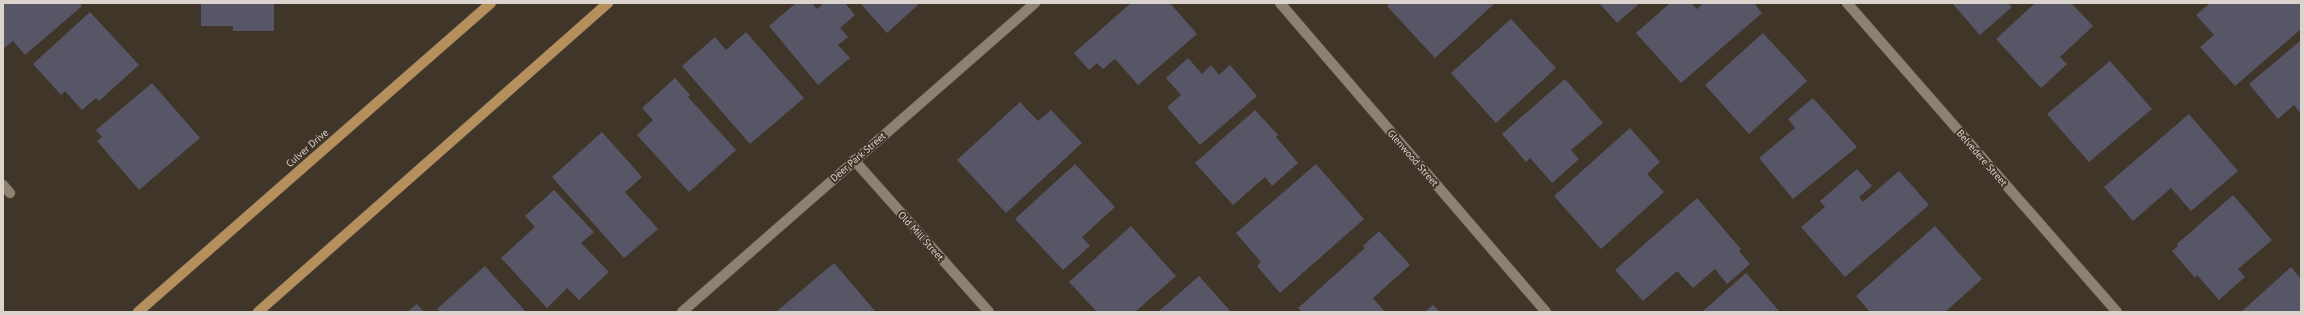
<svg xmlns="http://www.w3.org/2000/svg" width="2304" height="315" font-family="'PT Sans',sans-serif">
<rect width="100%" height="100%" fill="#403529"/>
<g fill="#575667">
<path d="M3,3H80L82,6L25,55L13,41L3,49Z"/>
<path d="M201,3H274V31H233V26H201Z"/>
<path d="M796,3H812L817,9L824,3H845L855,15L840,28L848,37L838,45L850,58L818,85L769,26Z"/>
<path d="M860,3H920L887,33Z"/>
<path d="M1131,3H1170L1197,34L1138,85L1115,59L1103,69L1097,63L1089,70L1074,53Z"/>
<path d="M1391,3H1495L1435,58L1387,6Z"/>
<path d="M1599,3H1640L1617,23Z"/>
<path d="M1670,3H1691L1697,9L1703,3H1754L1762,13L1681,83L1636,33Z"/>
<path d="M1952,3H2008L2012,7L1980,35Z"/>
<path d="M2035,3H2071L2093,26L2060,57L2067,64L2041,88L1996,39Z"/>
<path d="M2210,3H2299L2301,5V29L2235,86L2200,47L2214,35L2196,15Z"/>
<path d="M90,12L139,65L99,101L96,98L82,110L65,91L61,95L33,64Z"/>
<path d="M1511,19L1556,68L1496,123L1451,73Z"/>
<path d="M746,32L804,98L750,144L682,66L715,37L726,50Z"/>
<path d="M1763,33L1807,81L1749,134L1705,85Z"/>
<path d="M2301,40V114L2294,105L2278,119L2249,84Z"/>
<path d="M1188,58L1202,74L1211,65L1219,75L1230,65L1257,96L1200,145L1167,107L1181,95L1166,78Z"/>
<path d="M2110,61L2152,109L2089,162L2047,114Z"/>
<path d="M675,78L690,95L688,97L736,150L689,192L637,135L653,120L642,108Z"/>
<path d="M1565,79L1603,123L1571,150L1579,159L1552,183L1530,158L1526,162L1502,134Z"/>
<path d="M152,83L200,138L139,190L97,141L102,137L96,130Z"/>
<path d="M1813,98L1857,147L1793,199L1759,158L1795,128L1788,119Z"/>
<path d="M1020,102L1038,121L1051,110L1082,143L1006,213L957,160Z"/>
<path d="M1255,110L1278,135L1276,137L1298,163L1272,186L1265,177L1233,205L1195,163Z"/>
<path d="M2189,114L2238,171L2191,211L2171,188L2133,221L2104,187Z"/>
<path d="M1630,128L1660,162L1647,174L1664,192L1601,249L1554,196Z"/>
<path d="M602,132L642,177L625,192L658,229L624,258L552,177Z"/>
<path d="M1075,164L1115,207L1082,237L1090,246L1063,270L1015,219Z"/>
<path d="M1316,164L1364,219L1280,293L1257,266L1261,262L1236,233Z"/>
<path d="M1857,169L1872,186L1859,197L1863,202L1899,171L1929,205L1845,277L1801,227L1825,207L1820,201Z"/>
<path d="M554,190L594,232L581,243L609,272L579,300L567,288L547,308L501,258L535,227L525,216Z"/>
<path d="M2233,195L2272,240L2238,269L2245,277L2219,300L2197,275L2195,278L2172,251L2178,246L2177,244Z"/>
<path d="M1697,198L1741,249L1739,251L1750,264L1727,284L1715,269L1693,288L1677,271L1643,301L1615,270Z"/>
<path d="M1131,226L1176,276L1135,312H1097L1069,282Z"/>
<path d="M1935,226L1982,279L1945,312H1870L1856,296Z"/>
<path d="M1379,231L1410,265L1373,298L1385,312H1302L1298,308L1365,248L1363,246Z"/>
<path d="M834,263L876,312H776Z"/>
<path d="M485,266L526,312H440L437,309Z"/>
<path d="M2291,267L2301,279V312H2241Z"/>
<path d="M1746,273L1780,312H1702Z"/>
<path d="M1199,276L1231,312H1158Z"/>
<path d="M417,304L424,312H407Z"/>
<path d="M1433,305L1440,312H1425Z"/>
</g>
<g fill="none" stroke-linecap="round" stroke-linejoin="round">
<defs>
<g id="minor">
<path d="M1280,3L1546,312"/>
<path d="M1847,3L2117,312"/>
<path d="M854,160L989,312"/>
<path d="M3,185L10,193"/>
<path d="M682,312L1035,3"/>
</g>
<g id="major">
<path d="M138,312L491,3"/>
<path d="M258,312L608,3"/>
</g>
</defs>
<use href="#minor" stroke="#5d5449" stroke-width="11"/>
<use href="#major" stroke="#5d5449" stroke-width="11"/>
<use href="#minor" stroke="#8d8172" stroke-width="10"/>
<use href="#major" stroke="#b58f5c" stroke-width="10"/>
</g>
<g text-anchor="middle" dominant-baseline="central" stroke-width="4" stroke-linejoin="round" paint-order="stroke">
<g font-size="10" fill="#dbd4cc" stroke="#403529">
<text transform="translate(307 148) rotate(-41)">Culver Drive</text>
<text transform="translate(858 157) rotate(-41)">Deer Park Street</text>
<text transform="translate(1413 158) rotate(49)">Glenwood Street</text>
<text transform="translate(1982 158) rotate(49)">Belvedere Street</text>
<text transform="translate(921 236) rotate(48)">Old Mill Street</text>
</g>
</g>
<rect width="2304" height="315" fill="none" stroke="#dbd4cc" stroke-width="8"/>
</svg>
